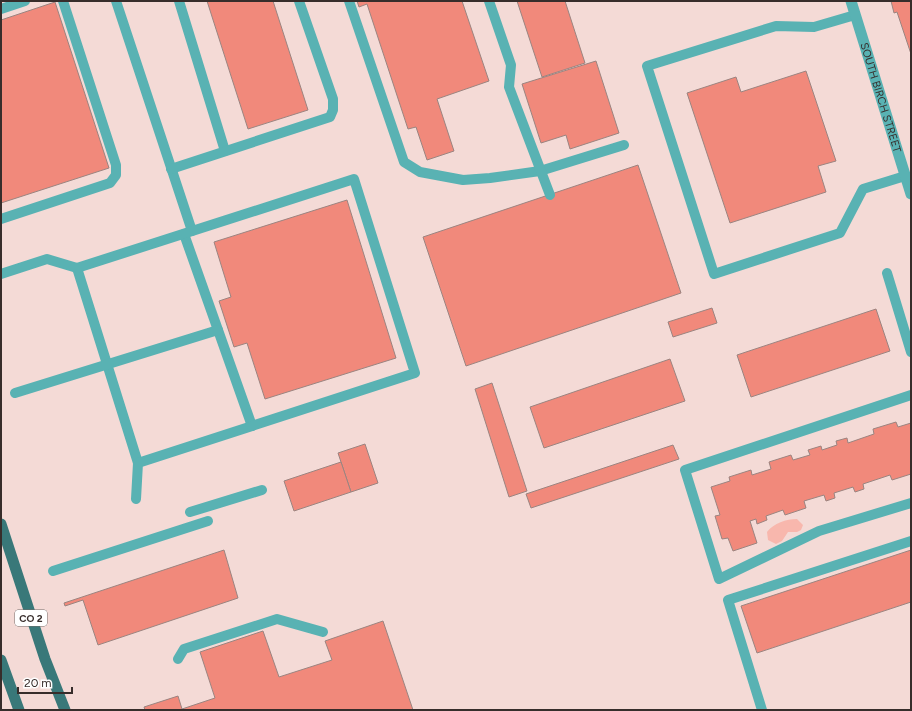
<svg xmlns="http://www.w3.org/2000/svg" width="912" height="711" font-family="Figtree,sans-serif">
<rect width="100%" height="100%" fill="#f4dad6"/>
<path fill="#f8b7ad" d="M797,519L803,525L801,530L797,532H788L782,541L776,544L768,540L767,532C774,523 786,519 797,519Z"/>
<g fill="#f1897b" stroke="#9b8480">
<path d="M207,1H273L308,110L248,129Z"/>
<path d="M357,1H462L489,81L437,99L454,151L427,160L416,127L408,129L367,4L359,7Z"/>
<path d="M517,1H565L585,63L542,77Z"/>
<path d="M891,1H911V54L897,12L894,13Z"/>
<path d="M55,2L109,168L1,203V20Z"/>
<path d="M596,61L619,133L570,149L566,135L541,143L522,84Z"/>
<path d="M806,71L836,161L818,166L826,192L730,223L687,93L736,77L741,92Z"/>
<path d="M638,165L681,293L466,366L423,237Z"/>
<path d="M347,200L396,358L265,399L247,343L234,347L219,301L231,297L214,242Z"/>
<path d="M712,308L717,323L673,337L668,322Z"/>
<path d="M876,309L890,351L751,397L737,355Z"/>
<path d="M670,359L685,401L544,448L530,407Z"/>
<path d="M492,383L527,491L509,497L475,389Z"/>
<path d="M896,422L898,427L911,423V474L892,480L890,475L863,484L864,489L855,492L853,487L834,493L835,498L826,501L824,495L804,501L806,508L785,515L783,510L766,516L767,520L757,524L756,519L750,521L757,543L733,551L728,538L722,539L715,516L720,515L711,487L730,481L729,477L751,470L752,475L771,469L769,462L791,455L793,460L810,455L808,450L821,446L822,450L837,445L836,441L847,438L848,443L874,434L873,429Z"/>
<path d="M365,444L378,483L351,492L338,453Z"/>
<path d="M673,445L679,459L531,508L526,494Z"/>
<path d="M341,462L351,492L294,511L284,481Z"/>
<path d="M224,550L238,598L98,645L83,600L65,606L64,603Z"/>
<path d="M911,550V602L757,653L741,606Z"/>
<path d="M383,621L413,710H145L144,707L178,696L182,709L215,698L200,652L263,631L279,677L332,660L325,641Z"/>
</g>
<g fill="none" stroke-linecap="round" stroke-linejoin="round">
<g stroke="#59b2b3" stroke-width="10">
<path d="M116,1L192,231"/>
<path d="M179,1L225,151"/>
<path d="M349,1L404,162L420,172L463,180L490,178L540,171L624,145"/>
<path d="M489,1L511,65L509,87L550,195"/>
<path d="M1,9L25,1"/>
<path d="M855,15L814,27L776,26L647,66L714,274L840,233L863,189L905,176"/>
<path d="M171,169L330,117L333,110V99L299,1"/>
<path d="M1,219L110,183L116,175V165L63,1"/>
<path d="M184,234L252,426"/>
<path d="M77,268L138,463"/>
<path d="M887,273L911,352"/>
<path d="M1,274L47,259L77,268L354,179L415,373L138,463L136,499"/>
<path d="M15,393L218,330"/>
<path d="M911,395L685,470L719,579L819,531L911,503"/>
<path d="M190,512L262,490"/>
<path d="M53,571L208,521"/>
<path d="M178,659L184,649L277,619L323,632"/>
<path d="M762,710L728,600L911,541"/>
</g>
<path stroke="#59b2b3" stroke-width="11" id="s1" d="M851,1L911,194"/>
<g stroke="#397879" stroke-width="11">
<path d="M1,524L45,659L65,710"/>
<path d="M1,660L19,710"/>
</g>
</g>
<g text-anchor="middle" dominant-baseline="central" stroke-width="3" stroke-linejoin="round" paint-order="stroke">
<rect fill="#fff" stroke="#736c6b" stroke-width="1" x="15" y="610" width="32" height="16" rx="3"/>
<g font-size="10" font-weight="bold" fill="#372d2b">
<text x="31" y="618">CO 2</text>
</g>
<g font-size="11" fill="#372d2b" stroke="#fff">
<text stroke="none"><textPath href="#s1" startOffset="101">SOUTH BIRCH STREET</textPath></text>
</g>
</g>
<rect width="912" height="711" fill="none" stroke="#372d2b" stroke-width="4"/>
<path d="M18 687v6h54v-6" fill="none" stroke="#372d2b" stroke-width="2"/>
<text x="24" y="687" font-size="12" fill="#372d2b" stroke="#ffffff" stroke-width="3" paint-order="stroke">20 m</text>
</svg>
